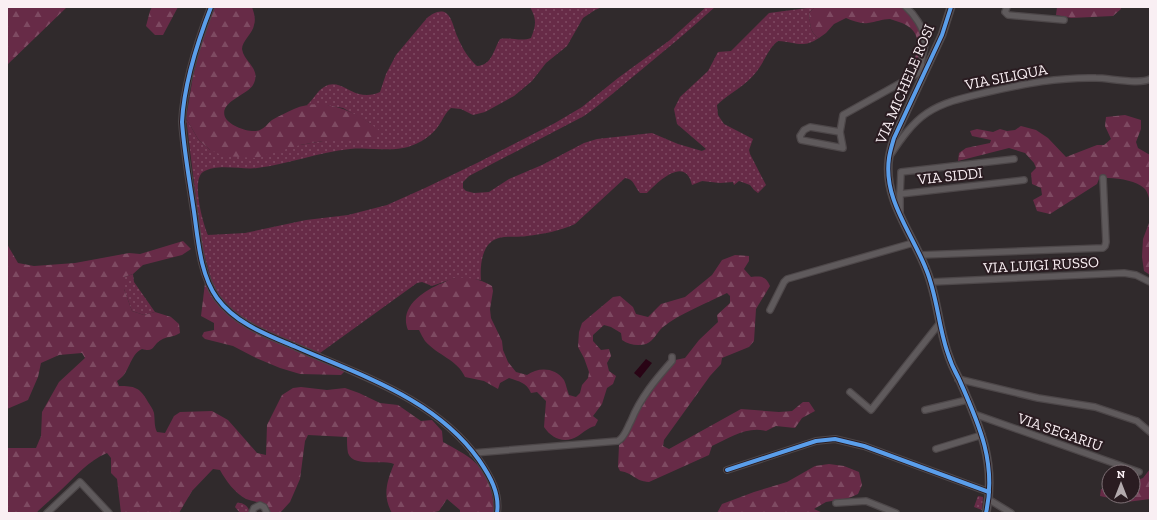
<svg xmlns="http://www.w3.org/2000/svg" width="1157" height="520" font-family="'Zilla Slab',serif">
<defs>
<pattern id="grass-dots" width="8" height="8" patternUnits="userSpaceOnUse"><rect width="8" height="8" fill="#672b47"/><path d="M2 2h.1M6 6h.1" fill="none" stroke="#7e4a62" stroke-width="1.8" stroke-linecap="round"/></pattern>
<pattern id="forest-firs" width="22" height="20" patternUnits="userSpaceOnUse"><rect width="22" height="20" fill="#672b47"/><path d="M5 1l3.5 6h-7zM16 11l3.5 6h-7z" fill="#7e4a62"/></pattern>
</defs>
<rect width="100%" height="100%" fill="#302a2c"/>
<g fill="url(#grass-dots)">
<path d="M530,7H602L595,10L583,18L567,46L546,63L532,81L514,96L485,112L473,115L461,109L451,108C445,113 444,118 439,125C432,136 420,143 408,147C391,152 368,147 350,149C319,152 289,164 257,168C242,170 217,163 203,172C191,180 203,224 208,235L245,233L306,220L348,215L387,205L425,188L477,163L555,123L582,107L618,78L670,40L706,7H715C691,29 665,50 640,71C621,86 604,102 584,116L469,176L463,182V188L466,191L474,193L489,192L509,179L542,165L584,143L597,139L652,133L678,144L702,151L706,149L677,124L674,109L680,97L708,71L718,52L731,51L769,13L815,7L809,13C811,23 808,31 819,38C802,49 797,42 778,41C767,50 765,61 757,71C746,86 729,93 717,105L718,115L724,124L753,139L749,150L750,154L766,185L758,193L754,190L750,185L739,181L734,185L733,182L720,183L702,181L692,185C685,155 658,182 647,193H640C634,186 634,179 625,178L575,224C560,231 543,234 527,236C516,238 500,234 491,242C481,250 480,269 481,280L455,278L432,286L422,282L417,283L320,353L256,327L241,318L218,295L212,282L202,247L186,118L198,139L210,150L300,145L323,141H371V124L343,108L325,105H307C313,100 317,91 324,87C337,79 347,91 359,94C366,96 374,95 380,92L386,74L396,55L427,18C432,14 440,9 446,13C453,18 454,31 458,38C462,48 469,59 477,66C492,65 493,51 500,39C510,37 521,42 531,38C536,25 537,20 530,7Z"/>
<path d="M133,274L134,282L155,312L144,315L132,311L124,289V277Z"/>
<path d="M978,496L983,497L982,510L974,507Z"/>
<path d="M237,503C243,502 249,507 250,513H240L235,507Z"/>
</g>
<g fill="url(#forest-firs)">
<path d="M7,7H67L7,65Z"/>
<path d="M152,7H178L163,35H155L146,26L150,11Z"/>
<path d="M215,7H252C254,13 256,19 254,25C253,33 242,41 242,49C244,63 262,68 253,85C247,95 219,102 225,117C229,126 251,134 260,130C265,128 268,123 272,120C279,116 287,112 294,109C324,96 358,112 381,132L371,141H323L300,145L256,158L224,156L210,150L198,139L186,118L193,76L204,33Z"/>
<path d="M815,7H904C927,33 923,37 916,69L913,66C918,48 923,32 902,23C898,22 894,20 890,19C882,19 876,22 868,23C861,24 853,21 846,18L834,24L826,33L819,38C808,31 811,23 809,13Z"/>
<path d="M1057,7H1121V9L1113,16L1071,18L1056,15Z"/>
<path d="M1125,115L1141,120V129L1136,142L1138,148L1150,155V203C1149,198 1148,192 1144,188C1135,180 1111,176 1099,179L1097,184L1050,214L1037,211L1033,200L1042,195L1041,188L1032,184L1031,173L1036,168L1034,163L1025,153L1009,148L958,161L959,153L966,148L990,143L991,140L972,136L970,131L977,129L993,132L1000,129L1007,131L1015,130L1021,126L1036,130L1048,138L1066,157L1097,145H1104L1111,139L1105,126L1106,117Z"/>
<path d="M1150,208V275L1144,271L1142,257L1143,239L1149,223Z"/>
<path d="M183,241L191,249L182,255L143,265L133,274L124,277V289L132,311L144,315L155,312L171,317L179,324L180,333C172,338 167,336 161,340C152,345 155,353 142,349C129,355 130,374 117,381L119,386C134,386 140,387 148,402C150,405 153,409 154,413C155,420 154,426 157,432L165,433L174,416L180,412L212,411L228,420L257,453L266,455L267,425L282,395L293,388L301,387L327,390L345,388L359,393L380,403L398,405L421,421L432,420L442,431L443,442C452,447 462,452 470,458C487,471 494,492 494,513H460V510L447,499L439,511L431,513H392C382,496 387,481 394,464C382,459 353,468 348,453C347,448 347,442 347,437L308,435L305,441L300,479L290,502L280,513H270L265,505C259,502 252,501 246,499C235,493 226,481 220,470L213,469L192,491L179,513H121L117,479L111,473V458L107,453C88,461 76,476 61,490C53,498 44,505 36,513H7V448H36L41,436L42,412L59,382L85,358L82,353L59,355L41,363L38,377L28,400L7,409V244L18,263L34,266L75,263L129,253L140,254Z"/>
<path d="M735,255L749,256V261L744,269L751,277C761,276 766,276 770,286L756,309L754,341L749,347L722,358L721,364L710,376L664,440L663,446L669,449L741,409L779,412L792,411L803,402H809L815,411L802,418L795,428L776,426L766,431C747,426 730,438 712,446L709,455L649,482C634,481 634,473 620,471L618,467L619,445L624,441L637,410L666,368L675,360L685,358L699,340L718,322L717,315L730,303V296L727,293C707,303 679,314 663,327C657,332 654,341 646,344C638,346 629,345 622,340L621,333L611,327L604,325L593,335V341L601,350L609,349L611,356L607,363L609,371L616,376L613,384L607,388L602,404L593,416L598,420L595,426C588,428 584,432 578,436C565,444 552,439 544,427L546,401L537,392L531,393C526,382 520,382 509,378L500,383L498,389L484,381L465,377C458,360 437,355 425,341C423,338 421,334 419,330H408C398,306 426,289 445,282C448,280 452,278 456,278C470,277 480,279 492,286L493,291L490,309L491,318L502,341L503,350L508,362L516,372L527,375C538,367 555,367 564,380C566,384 567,390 569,395L576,397L580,393L582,385L588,378L589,372L584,358L578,347L579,332L582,323L613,297L620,296L633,307L636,314L648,317L661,304L685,297L712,275L722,260Z"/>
<path d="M205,283L208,285L216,302L226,311L345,371L341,375L300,374L280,368L256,358L233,346L205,339L202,336L204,332L214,330V323L201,316Z"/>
<path d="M829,464L844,466L859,472L862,485L858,494L849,498L826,502L814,509L823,513H717L722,504L754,492L787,482L815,466Z"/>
<path d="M1150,469V499L1127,502L1100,496L1101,489L1109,488V496H1133V482L1143,478Z"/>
</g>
<path fill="#290415" d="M646,359L652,363L640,378L634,373Z"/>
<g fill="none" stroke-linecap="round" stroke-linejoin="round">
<defs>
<g id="minor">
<path d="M211,7C197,43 184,83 182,122C184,150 189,178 193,205C198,236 199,273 217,298C236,324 268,335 296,347C362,376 436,399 479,460C490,476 500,493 497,513"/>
<path d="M906,7C914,14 924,28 925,40C926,51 917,64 924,73"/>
<path d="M1007,7L1005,12L1008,15L1064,20"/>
<path d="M840,132L810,127L804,130L800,136L801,140L843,148L840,132L843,115L922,71"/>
<path d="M891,154C901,139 912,123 927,113C945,101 967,97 988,92C1024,84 1059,77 1096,78C1109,78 1140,85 1150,79"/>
<path d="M900,194L901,172L1014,159"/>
<path d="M900,213V194L1024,180"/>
<path d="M920,255L1103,248L1105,246L1106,242L1103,178"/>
<path d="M931,282L1124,273L1136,275L1150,282"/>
<path d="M770,310L784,282L787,279L913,243"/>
<path d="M958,379L1038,398L1095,407L1137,421L1150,432"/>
<path d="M850,392L871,410L939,324"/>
<path d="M925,410L967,400"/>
<path d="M974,414L1139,472"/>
<path d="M936,449L982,435"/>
<path d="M473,453L618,441C625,437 627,428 631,421C640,398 656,379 672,361V357"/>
<path d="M727,470L816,441L835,439L864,446L989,492"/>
<path d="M988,499L1011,513"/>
<path d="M836,503L866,501L896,513"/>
<path d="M47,513L80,482L109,513"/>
<path d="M252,513L254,508L260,505L264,507L267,513"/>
</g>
<path id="tertiary" d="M951,7L942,35L894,138C892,145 890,151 889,158C883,199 912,233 926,269C937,295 938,324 947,351C950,361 954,370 959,379C979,424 997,463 986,513"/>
</defs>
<use href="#minor" stroke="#4d4749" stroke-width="8"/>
<use href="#tertiary" stroke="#4d4749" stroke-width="9"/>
<use href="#minor" stroke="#5f5a5c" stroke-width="5.5"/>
<use href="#tertiary" stroke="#5f5a5c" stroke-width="7"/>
<defs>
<g id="cycleway">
<path d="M211,7C197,43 184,83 182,122C184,150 189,178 193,205C198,236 199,273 217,298C236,324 268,335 296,347C362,376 436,399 479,460C490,476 500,493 497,513"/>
<path d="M951,7L942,35L894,138C892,145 890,151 889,158C883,199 912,233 926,269C937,295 938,324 947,351C950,361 954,370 959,379C979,424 997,463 986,513"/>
<path d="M727,470L816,441L835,439L864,446L989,492"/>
</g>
</defs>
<use href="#cycleway" stroke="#2a1c21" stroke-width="6"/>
<use href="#cycleway" stroke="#5a9eea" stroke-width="4"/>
</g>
<g text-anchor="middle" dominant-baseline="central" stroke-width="4" stroke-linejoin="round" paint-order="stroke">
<g font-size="15" fill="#f9eff3" stroke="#2a1c21">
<text transform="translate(1006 77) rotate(-11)">VIA SILIQUA</text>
<text transform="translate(905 84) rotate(-67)">VIA MICHELE ROSI</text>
<text transform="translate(950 176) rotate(-6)">VIA SIDDI</text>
<text transform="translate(1041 265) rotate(-3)">VIA LUIGI RUSSO</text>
<text transform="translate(1060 432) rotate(19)">VIA SEGARIU</text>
</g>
</g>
<rect width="1157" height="520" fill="none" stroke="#f9eff3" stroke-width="16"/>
<g transform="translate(1121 484)"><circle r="19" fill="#2a1c21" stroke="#7d7075"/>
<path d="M0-3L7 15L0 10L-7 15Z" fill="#b3aaad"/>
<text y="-6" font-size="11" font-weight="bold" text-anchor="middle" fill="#f9eff3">N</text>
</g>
</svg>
